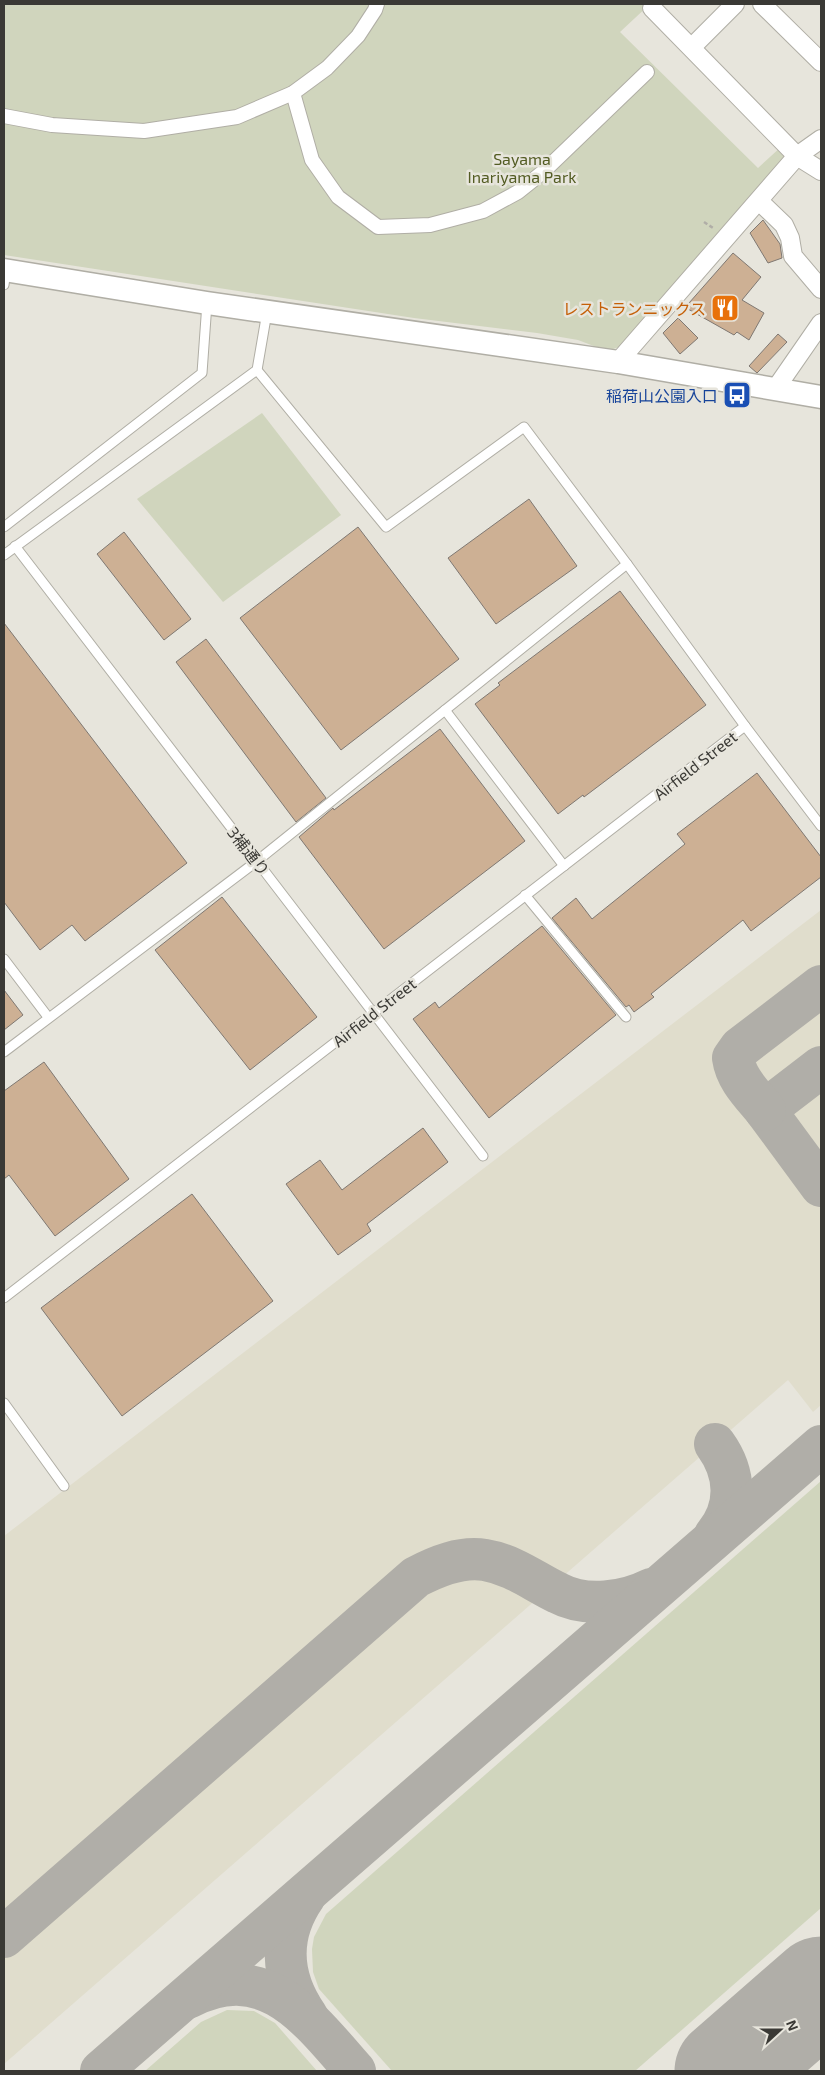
<svg xmlns="http://www.w3.org/2000/svg" width="825" height="2075" font-family="'Exo 2','Noto Sans JP',sans-serif">
<rect width="100%" height="100%" fill="#e7e5dc"/>
<path fill="#e0ddcc" d="M821,910V1405L813,1412L788,1380L4,2064V1536Z"/>
<g fill="#d0d5bd">
<path d="M4,4H650L620,32L758,168L782,146L786,149V162L622,346L607,351L578,340L537,333L414,318L4,255Z"/>
<path d="M262,413L341,515L223,602L137,499Z"/>
<path d="M821,1481V1908L635,2071H392L319,1989L313,1972L312,1949L314,1937L326,1914Z"/>
<path d="M227,2010L254,2011L275,2023L317,2071H145L201,2022Z"/>
</g>
<g fill="none" stroke-linecap="round" stroke-linejoin="round">
<g stroke="#b0aea8" stroke-width="42">
<path d="M821,1067L765,1110L821,1186"/>
<path d="M765,1110C752,1094 736,1079 733,1058L740,1048L821,986"/>
<path d="M715,1535C738,1507 736,1473 715,1444"/>
<path d="M305,1896C278,1935 280,1977 307,2016"/>
<path d="M4,1937L416,1577C437,1566 461,1556 485,1560C514,1565 533,1581 558,1593C586,1608 625,1602 651,1589"/>
<path d="M188,1998C266,1957 310,2020 355,2071"/>
<path d="M101,2071L821,1446"/>
</g>
<path stroke="#b0aea8" stroke-width="105" d="M727,2071L821,1989"/>
</g>
<g fill="#cdb094" stroke="#7f7872">
<path d="M763,220L780,244L782,258L768,263L750,233Z"/>
<path d="M733,253L761,277L742,300L764,313L749,340L737,332L734,335L688,309L691,305L689,303Z"/>
<path d="M678,318L698,338L680,354L663,333Z"/>
<path d="M778,334L787,342L757,373L749,366Z"/>
<path d="M529,499L577,566L496,624L448,558Z"/>
<path d="M358,527L459,659L341,750L240,618Z"/>
<path d="M124,532L191,619L164,640L97,554Z"/>
<path d="M620,591L706,705L584,797L583,795L558,814L475,704L500,685L498,683Z"/>
<path d="M4,623L187,863L85,941L72,925L40,950L4,902Z"/>
<path d="M206,639L326,798L296,822L176,662Z"/>
<path d="M440,729L525,841L384,949L299,837L333,808L334,810Z"/>
<path d="M757,773L821,857V877L751,931L743,920L651,994L654,997L634,1012L629,1005L626,1007L552,918L576,898L592,919L685,844L677,834Z"/>
<path d="M222,897L317,1017L250,1070L155,950Z"/>
<path d="M542,926L616,1015L489,1118L413,1019L435,1002L439,1008Z"/>
<path d="M4,990L23,1015L4,1030Z"/>
<path d="M44,1062L129,1179L55,1236L9,1175L4,1179V1091Z"/>
<path d="M423,1128L448,1162L367,1224L371,1231L338,1255L286,1184L320,1160L342,1190Z"/>
<path d="M192,1194L273,1301L122,1416L41,1308Z"/>
</g>
<g fill="none" stroke-linecap="round" stroke-linejoin="round">
<defs>
<g id="service">
<path d="M4,285L6,270"/>
<path d="M257,370L386,527L524,427L627,564L745,726L821,826"/>
<path d="M4,527L202,373L207,303"/>
<path d="M15,546L483,1156"/>
<path d="M4,555L257,370L267,312"/>
<path d="M445,710L564,866"/>
<path d="M525,895L626,1017"/>
<path d="M4,959L48,1017"/>
<path d="M4,1052L257,861L627,564"/>
<path d="M4,1298L745,726"/>
<path d="M4,1403L64,1486"/>
</g>
<g id="pedestrian">
<path d="M293,93L312,160L338,197L378,227L430,225L483,211L518,192L543,172L647,72"/>
<path d="M4,116L52,125L144,131L237,117L293,93L327,68L358,36L375,10L377,4"/>
</g>
<g id="minor">
<path d="M762,4L821,62"/>
<path d="M652,8L797,156L821,171"/>
<path d="M692,47L735,4"/>
<path d="M759,201L784,225L790,238L793,256L821,289"/>
<path d="M618,362L797,156L821,139"/>
<path d="M776,388L821,323"/>
</g>
<path id="tertiary" d="M4,270L207,303L618,362L821,397"/>
</defs>
<use href="#service" stroke="#b0aea5" stroke-width="11"/>
<use href="#pedestrian" stroke="#b0aea5" stroke-width="16"/>
<use href="#minor" stroke="#b0aea5" stroke-width="20"/>
<use href="#tertiary" stroke="#b0aea5" stroke-width="25"/>
<path stroke="#b0aea7" stroke-width="2.5" stroke-dasharray="4 2.5" stroke-linecap="butt" d="M704,222L713,228"/>
<use href="#service" stroke="#fff" stroke-width="9"/>
<use href="#pedestrian" stroke="#fff" stroke-width="14"/>
<use href="#minor" stroke="#fff" stroke-width="18"/>
<use href="#tertiary" stroke="#fff" stroke-width="22"/>
</g>
<defs>
<symbol id="restaurant-square" viewBox="-11 -11 22 22"><rect x="-9" y="-9" width="18" height="18" rx="4" fill="#e8710a" stroke="#e7e5dc"/><path d="M-5-6h1v4h1v-4h1v4h1v-4h1v5L-1.5 .5V6h-2V.5L-5-1ZM5-6V6H3V1.5H1.5Q1.5-4 5-6Z" fill="#fff"/></symbol>
<symbol id="bus-square" viewBox="-11 -11 22 22"><rect x="-9" y="-9" width="18" height="18" rx="4" fill="#1a4fb4" stroke="#e7e5dc"/><path d="M-5-6H5V4H4V6H2V4H-2V6H-4V4H-5ZM-3.5-4V0h7V-4ZM-3.5 1.2v1.5H-2V1.2ZM2 1.2v1.5H3.5V1.2Z" fill="#fff"/></symbol>
</defs>
<g fill-rule="evenodd">
<use href="#restaurant-square" x="709" y="292" width="32" height="32"/>
<use href="#bus-square" x="721" y="379" width="32" height="32"/>
</g>
<g text-anchor="middle" dominant-baseline="central" stroke-width="5" stroke-linejoin="round" paint-order="stroke">
<g font-size="16" fill="#535c23" stroke="#e7e5dc">
<text x="522" y="158">Sayama<tspan x="522" dy="18">Inariyama Park</tspan></text>
</g>
<g font-size="16" fill="#c56008" stroke="#e7e5dc" text-anchor="end">
<text x="706" y="308">レストランニックス</text>
</g>
<g font-size="16" fill="#164399" stroke="#e7e5dc" text-anchor="end">
<text x="718" y="395">稲荷山公園入口</text>
</g>
<g font-size="16" fill="#3a3935" stroke="#e7e5dc">
<text transform="translate(695 765) rotate(-38)">Airfield Street</text>
<text transform="translate(249 851) rotate(52)">3補通り</text>
<text transform="translate(374 1012) rotate(-38)">Airfield Street</text>
</g>
</g>
<rect width="825" height="2075" fill="none" stroke="#3a3935" stroke-width="10"/>
<g transform="translate(780 2030) rotate(69)" stroke="#e7e5dc" stroke-width="4" paint-order="stroke">
<path d="M0-4L9 19L0 12L-9 19Z" fill="#3a3935"/>
<text y="-8" font-size="14" font-weight="bold" text-anchor="middle" fill="#3a3935">N</text>
</g>
</svg>
